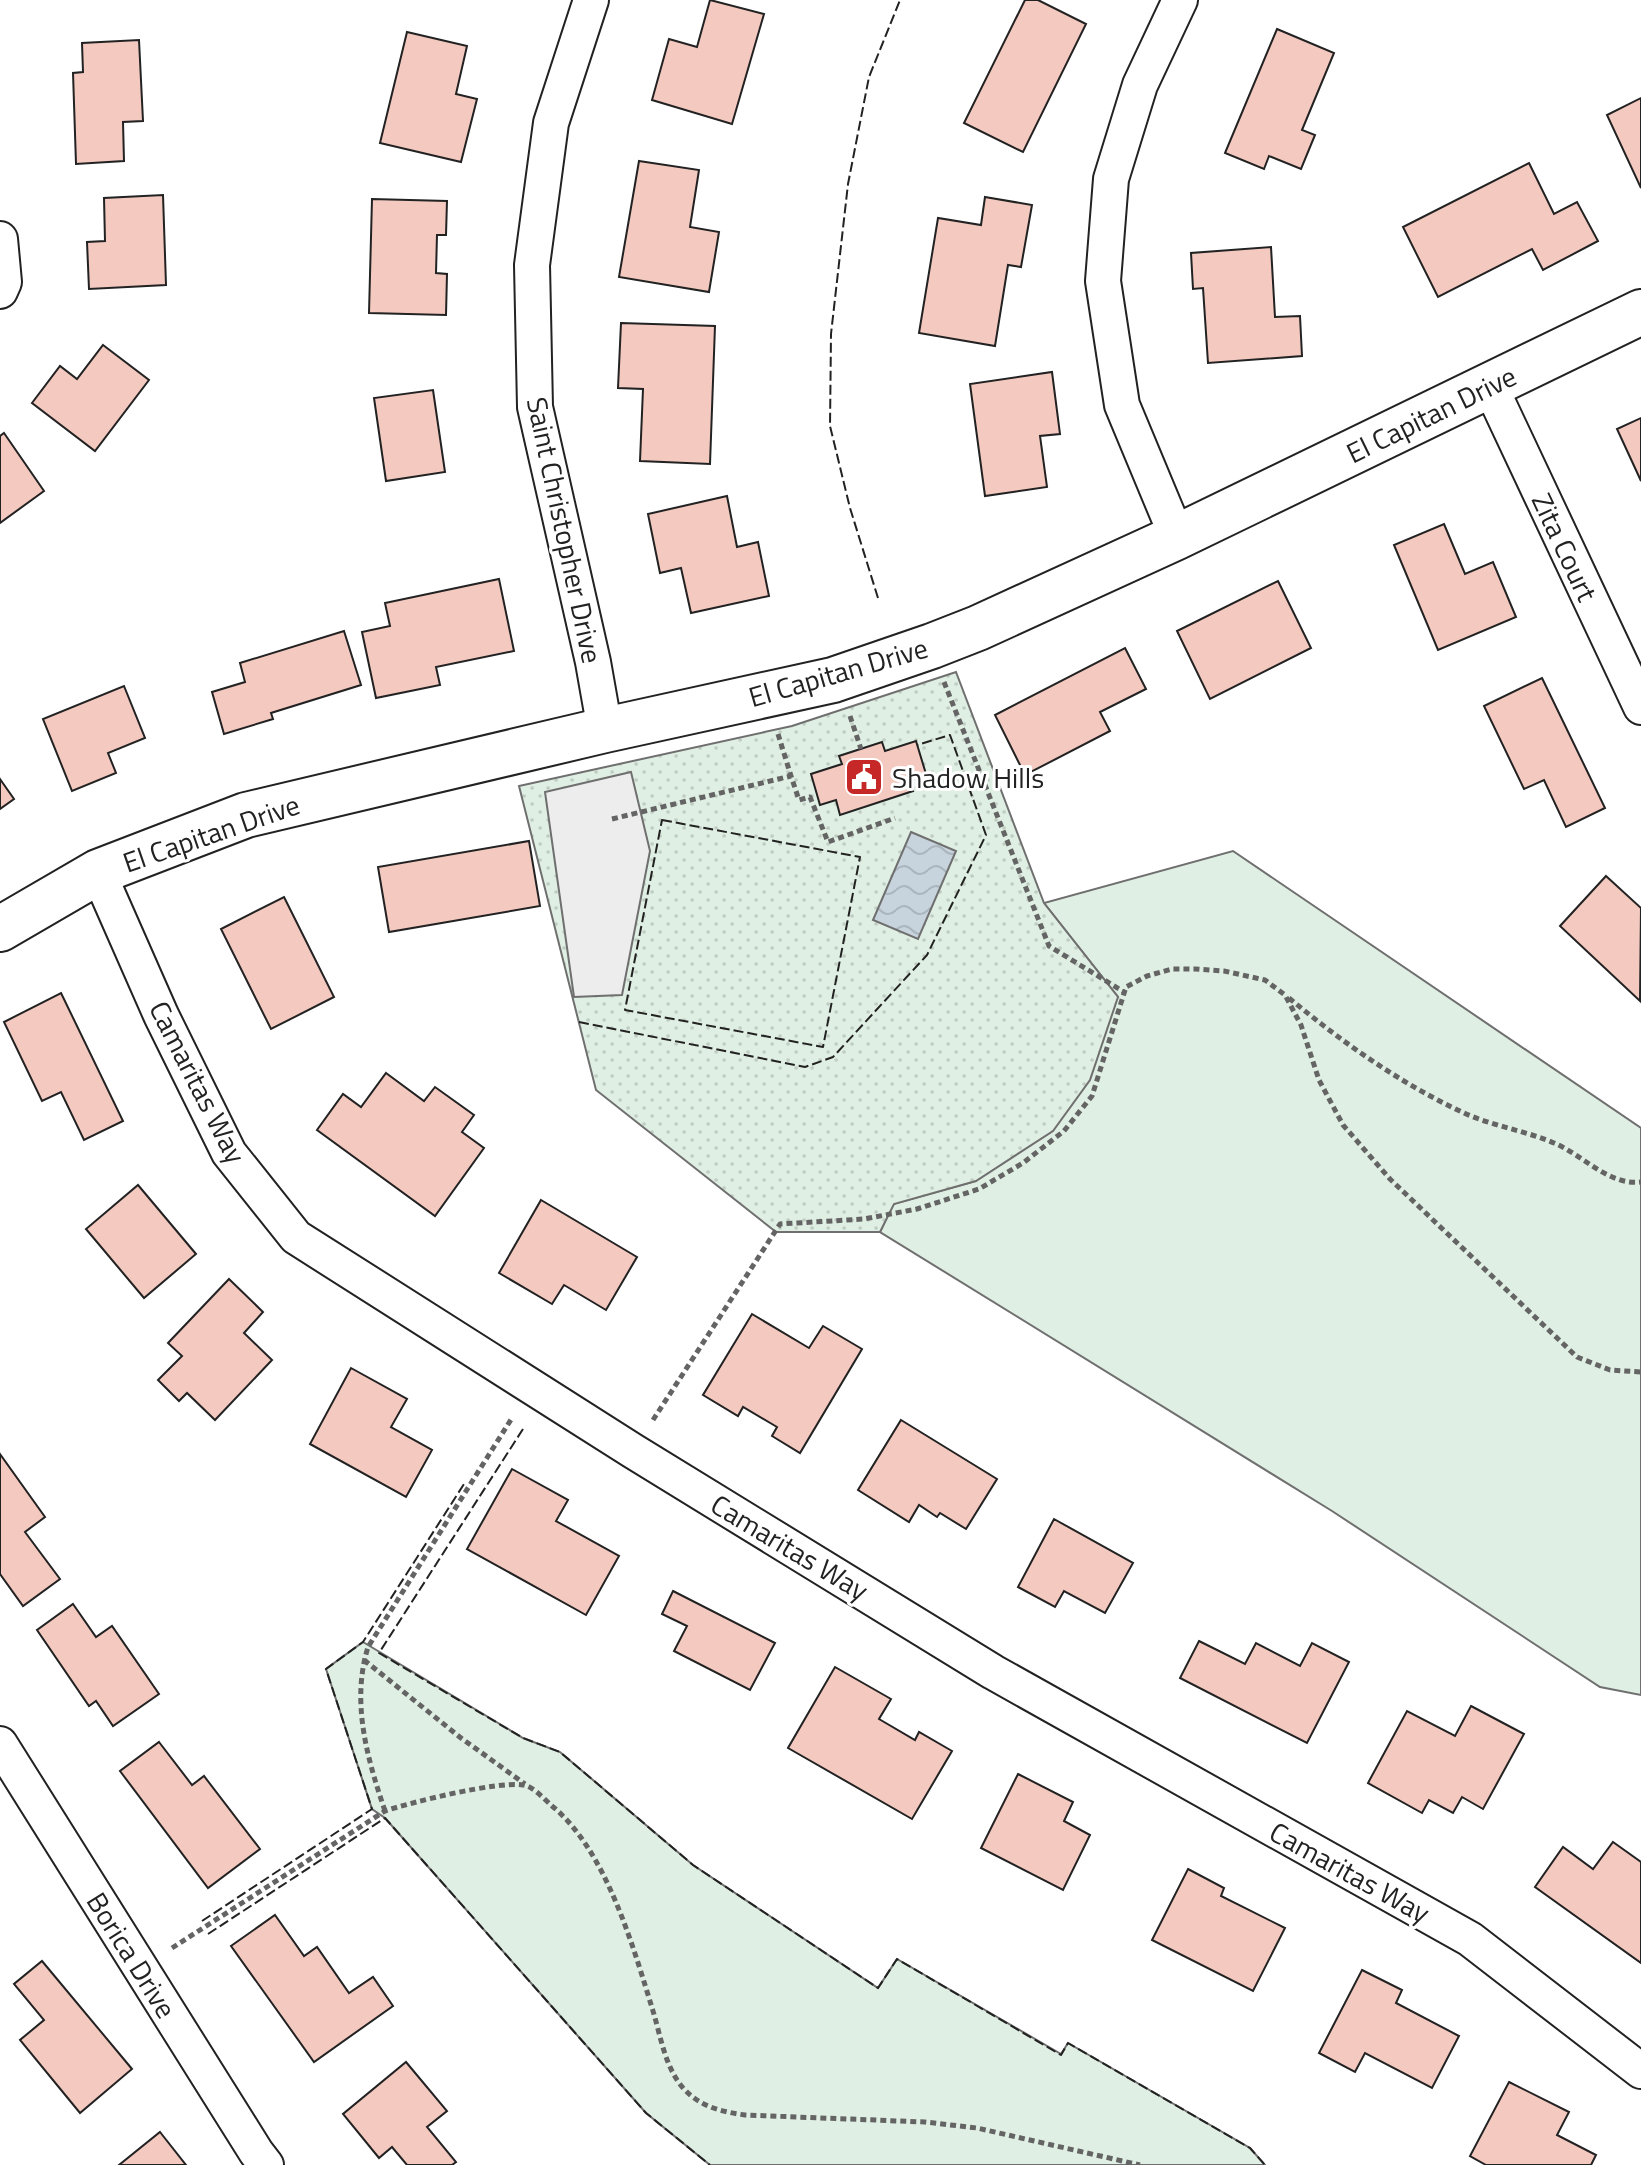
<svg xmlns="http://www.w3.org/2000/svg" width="1641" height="2165" font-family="'Titillium Web',sans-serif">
<defs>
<pattern id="park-dots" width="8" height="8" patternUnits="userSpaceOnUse" patternTransform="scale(2)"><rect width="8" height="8" fill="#e0efe3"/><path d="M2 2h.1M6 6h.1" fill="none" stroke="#c0cdc2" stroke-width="1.8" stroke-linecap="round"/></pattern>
<pattern id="water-waves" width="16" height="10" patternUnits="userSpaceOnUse" patternTransform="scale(2)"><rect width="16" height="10" fill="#c7d3dd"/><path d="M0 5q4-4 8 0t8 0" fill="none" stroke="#abb5bd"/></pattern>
</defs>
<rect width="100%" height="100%" fill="#fff"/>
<g fill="#e0efe3" stroke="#6f6f6f" stroke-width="2">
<path d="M1233,851L1641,1128V1695L1600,1687L1332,1511L880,1232L893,1204L976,1181L1118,997L1044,903Z"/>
<path d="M363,1642L523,1738L560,1752L693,1865L878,1988L897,1959L1061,2054L1068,2043L1250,2148L1265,2165H710L646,2113L385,1818L372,1809L326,1669Z"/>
</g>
<path fill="url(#park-dots)" stroke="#6f6f6f" stroke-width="2" d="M956,672L1044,903L1118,997L1090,1080L1053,1131L976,1181L894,1204L880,1232H776L596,1090L519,786L792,726Z"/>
<path fill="#ededed" stroke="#6f6f6f" stroke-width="2" d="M631,772L650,851L622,995L574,997L545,792Z"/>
<path fill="url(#water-waves)" stroke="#6f6f6f" stroke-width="2" d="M911,832L956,851L918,939L873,920Z"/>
<g fill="#f3c9c0" stroke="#222" stroke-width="2">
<path d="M710,0L764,14L732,124L652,100L669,39L697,47Z"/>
<path d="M1025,0H1038L1086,24L1023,152L964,123Z"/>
<path d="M1277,29L1334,53L1302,130L1315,135L1301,169L1269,156L1264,169L1225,153Z"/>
<path d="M407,32L467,46L456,94L477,99L461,162L380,143Z"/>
<path d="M139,40L143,121L123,122L124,161L76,164L73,73L83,72L82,43Z"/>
<path d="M1641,98V188L1607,115Z"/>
<path d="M639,161L699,170L690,227L719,232L709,292L619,277Z"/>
<path d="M1529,163L1554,214L1577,202L1598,241L1543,270L1532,249L1438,297L1403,227Z"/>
<path d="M163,195L166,285L89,289L87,242L105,241L104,198Z"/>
<path d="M985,197L1032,205L1021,267L1008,265L995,346L919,333L938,218L981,225Z"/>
<path d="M372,199L447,201L446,235H437L436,273L447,274L446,315L369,313Z"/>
<path d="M1271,247L1275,317L1300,316L1302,356L1208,363L1203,288L1193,289L1191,253Z"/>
<path d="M621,323L715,326L710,464L640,461L643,389L618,388Z"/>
<path d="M103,345L149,380L95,451L32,403L60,366L77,379Z"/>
<path d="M1052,372L1060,434L1040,436L1047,487L985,496L970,384Z"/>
<path d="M433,390L445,472L386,481L374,398Z"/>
<path d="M1641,418V481L1617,429Z"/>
<path d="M4,433L44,491L0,523V436Z"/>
<path d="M727,496L737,547L758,542L769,596L691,613L681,568L660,573L648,514Z"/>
<path d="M1444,524L1465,574L1493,562L1516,617L1438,650L1394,545Z"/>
<path d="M499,579L514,651L436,667L440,685L376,698L362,632L390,626L385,603Z"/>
<path d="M1278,581L1311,648L1210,699L1177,631Z"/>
<path d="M344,631L361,685L271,713L273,719L224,734L212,692L245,682L240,663Z"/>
<path d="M1125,648L1146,689L1100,712L1110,731L1025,775L995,715Z"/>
<path d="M1542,678L1605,808L1566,827L1544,780L1524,789L1484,706Z"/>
<path d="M124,686L145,738L108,753L116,773L72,791L43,719Z"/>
<path d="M916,741L926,774L909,780L913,791L840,815L836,800L820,805L811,774L842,764L839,756L882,742L885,751Z"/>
<path d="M0,779L14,799L0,809Z"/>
<path d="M529,841L540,906L389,932L378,867Z"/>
<path d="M1606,876L1641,908L1640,1001L1560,926Z"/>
<path d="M284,897L334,997L271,1029L221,929Z"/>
<path d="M61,993L123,1121L84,1140L61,1092L42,1101L4,1022Z"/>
<path d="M386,1073L424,1101L435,1087L474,1115L462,1132L484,1148L435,1216L317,1130L343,1094L361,1107Z"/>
<path d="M138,1185L196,1254L144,1298L86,1229Z"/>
<path d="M541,1200L637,1257L606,1310L564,1285L552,1304L499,1273Z"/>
<path d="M229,1279L263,1312L244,1333L272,1360L215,1420L187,1393L179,1401L158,1380L182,1356L168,1343Z"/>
<path d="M752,1314L809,1348L823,1326L862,1349L800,1453L772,1436L777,1427L743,1407L738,1416L703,1395Z"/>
<path d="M351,1368L407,1399L391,1427L432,1450L406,1497L310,1444Z"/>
<path d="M901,1420L997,1479L966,1529L940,1513L937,1517L919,1505L909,1522L858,1490Z"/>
<path d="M0,1454L45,1517L25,1532L60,1579L23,1606L0,1574Z"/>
<path d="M512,1469L568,1500L556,1521L619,1556L586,1615L467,1549Z"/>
<path d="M1054,1519L1133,1563L1105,1613L1064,1591L1055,1607L1018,1587Z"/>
<path d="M673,1591L775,1643L750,1690L674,1651L687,1626L662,1614Z"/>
<path d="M73,1604L96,1637L112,1626L159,1694L113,1726L96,1701L89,1706L37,1630Z"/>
<path d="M1199,1641L1245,1664L1256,1643L1300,1666L1312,1643L1349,1662L1307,1743L1180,1678Z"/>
<path d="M835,1667L891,1699L879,1719L915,1740L919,1732L952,1751L912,1819L788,1748Z"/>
<path d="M1471,1706L1524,1734L1483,1809L1462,1797L1453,1813L1429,1800L1422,1813L1368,1783L1407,1711L1455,1736Z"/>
<path d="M159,1742L192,1785L204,1776L260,1849L208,1888L120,1771Z"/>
<path d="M1018,1774L1073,1802L1064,1821L1090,1835L1063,1890L981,1848Z"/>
<path d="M1613,1842L1641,1862V1963L1535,1887L1563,1847L1593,1869Z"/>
<path d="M1188,1869L1224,1888L1221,1896L1285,1928L1253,1991L1152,1940Z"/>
<path d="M275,1915L304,1956L317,1947L349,1993L373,1977L393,2006L314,2062L231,1946Z"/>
<path d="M42,1961L132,2069L80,2113L20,2040L44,2020L14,1984Z"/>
<path d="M1362,1970L1402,1990L1396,2003L1459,2036L1432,2088L1365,2053L1355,2072L1319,2053Z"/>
<path d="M406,2062L447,2111L427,2127L456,2162L452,2165H407L392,2147L379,2158L343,2114Z"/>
<path d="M1509,2082L1569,2112L1557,2135L1596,2155L1591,2165H1486L1470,2156Z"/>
<path d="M160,2132L186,2165H119Z"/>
</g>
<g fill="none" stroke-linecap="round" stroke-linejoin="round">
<defs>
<g id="minor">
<path d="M591,0L551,123L532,265L535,407L593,662L605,730"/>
<path d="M0,239L4,282L0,291"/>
<path d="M1490,386L1641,707"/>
<path d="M1177,537L1122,405L1103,281L1111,179L1140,85L1180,0"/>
<path d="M98,872L161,1015L229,1153L296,1237L633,1451L993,1672L1470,1939L1641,2071"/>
<path d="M0,1744L256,2152L266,2165"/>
</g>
<path id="tertiary" d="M0,929L98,872L246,815L605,730L833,680L932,646L978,628L1177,537L1641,312"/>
</defs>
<use href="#minor" stroke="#222" stroke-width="38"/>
<use href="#tertiary" stroke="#222" stroke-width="48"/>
<g stroke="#646464" stroke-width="5" stroke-dasharray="6 4" stroke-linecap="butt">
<path d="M944,682L1049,946L1124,992"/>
<path d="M850,716L861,749"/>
<path d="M778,734L791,776"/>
<path d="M612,819L791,776L799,800L810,797L828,842L895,818"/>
<path d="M1289,998C1342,1042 1398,1082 1462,1112C1491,1126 1524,1130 1554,1143C1583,1155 1609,1186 1641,1182"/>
<path d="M653,1420L780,1224L864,1219L917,1209L979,1189L1023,1163L1064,1131L1092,1096L1126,987L1147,976L1172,969H1195L1224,971L1265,980L1285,995L1301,1025L1319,1080L1343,1125L1390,1179L1577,1357L1610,1370L1641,1372"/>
<path d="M364,1660L461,1738L525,1784"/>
<path d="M385,1811C367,1758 351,1702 368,1647L512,1418"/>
<path d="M172,1948L385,1811C412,1802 497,1781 523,1785C533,1786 544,1799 552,1806C606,1850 633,1946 653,2011C661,2037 665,2069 685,2090C701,2107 723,2112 745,2115L925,2122L977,2128L1140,2165"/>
</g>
<use href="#minor" stroke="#fff" stroke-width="34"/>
<use href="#tertiary" stroke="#fff" stroke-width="44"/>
<g stroke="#222" stroke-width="2" stroke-dasharray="10 4" stroke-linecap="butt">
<path d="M878,598L850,508L830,426L831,334L848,184L869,77L900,0"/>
<path d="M662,820L860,857L823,1047L625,1010Z"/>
<path d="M579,1022L805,1067L833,1057L927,955L986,835L950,735L917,745"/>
<path d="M523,1429L379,1653L523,1738L560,1752L693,1865L878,1988L897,1959L1061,2055L1068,2043L1250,2148L1265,2165"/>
<path d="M202,1921L372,1809L326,1669L363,1642L464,1484"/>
<path d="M208,1934L385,1818L646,2113L710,2165"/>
</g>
</g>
<defs>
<symbol id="civic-square" viewBox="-11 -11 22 22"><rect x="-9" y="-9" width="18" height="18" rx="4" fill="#c62828" stroke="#fff"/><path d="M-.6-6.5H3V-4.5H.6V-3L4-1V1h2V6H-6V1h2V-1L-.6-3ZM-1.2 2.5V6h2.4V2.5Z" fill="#fff"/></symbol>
</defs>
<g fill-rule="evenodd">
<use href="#civic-square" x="842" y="755" width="44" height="44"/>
</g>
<g text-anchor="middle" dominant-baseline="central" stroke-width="6" stroke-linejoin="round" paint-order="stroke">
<g font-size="28" fill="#222" stroke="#fff">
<text transform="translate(1431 414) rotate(-26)">El Capitan Drive</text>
<text transform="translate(565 530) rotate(78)">Saint Christopher Drive</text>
<text transform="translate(1565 547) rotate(65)">Zita Court</text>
<text transform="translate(838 672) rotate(-16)">El Capitan Drive</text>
<text transform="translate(211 833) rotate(-19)">El Capitan Drive</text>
<text transform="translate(198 1082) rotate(63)">Camaritas Way</text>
<text transform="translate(790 1547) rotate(31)">Camaritas Way</text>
<text transform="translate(1350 1872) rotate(29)">Camaritas Way</text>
<text transform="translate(132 1955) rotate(58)">Borica Drive</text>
</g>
<g font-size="28" fill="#222" stroke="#fff" text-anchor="start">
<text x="892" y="777">Shadow Hills</text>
</g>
</g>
</svg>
